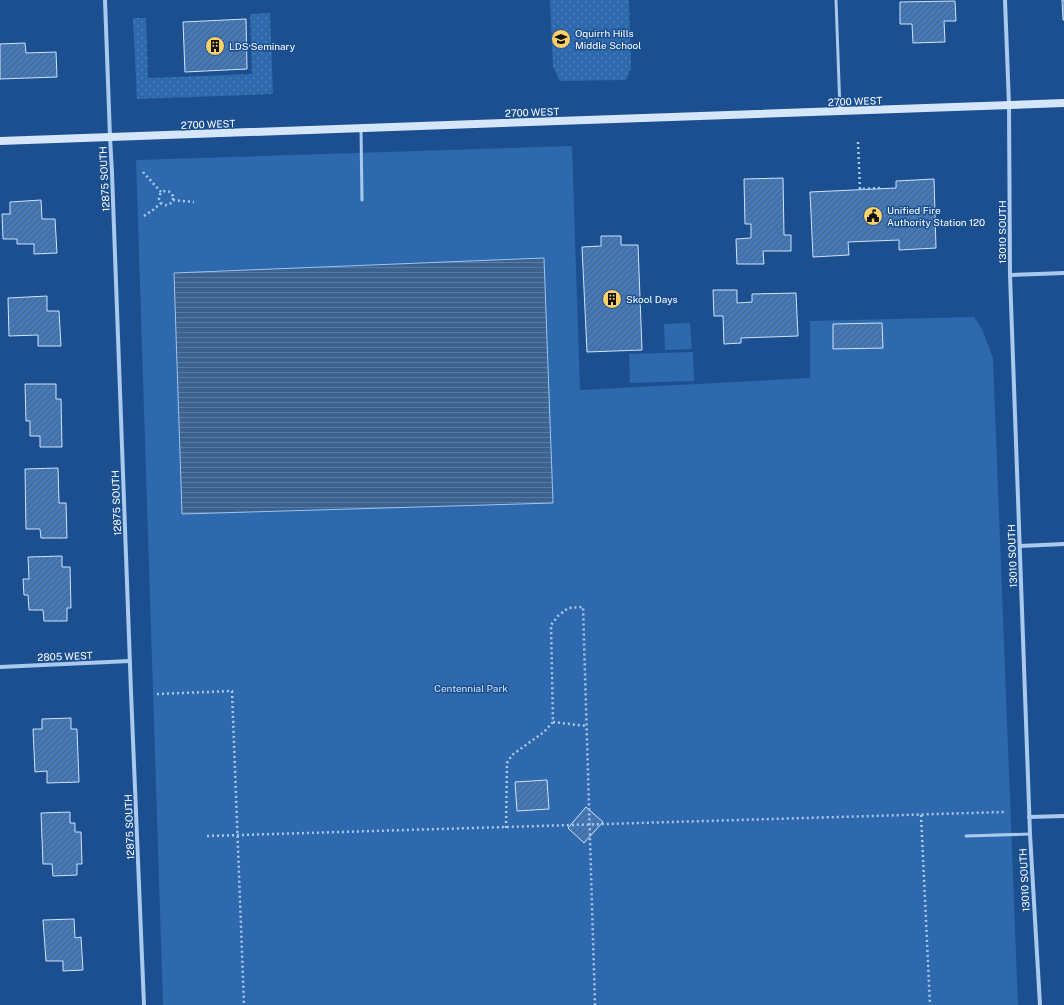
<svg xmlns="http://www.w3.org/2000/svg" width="1064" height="1005" font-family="'Public Sans',sans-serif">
<defs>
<pattern id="grass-dots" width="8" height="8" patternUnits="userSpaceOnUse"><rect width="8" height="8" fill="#2e69ad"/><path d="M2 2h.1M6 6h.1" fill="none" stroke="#4d80b9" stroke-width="1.8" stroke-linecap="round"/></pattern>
<pattern id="water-rules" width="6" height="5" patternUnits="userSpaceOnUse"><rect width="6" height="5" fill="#3c6290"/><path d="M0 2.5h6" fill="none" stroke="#597aa1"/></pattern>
<pattern id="building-hatch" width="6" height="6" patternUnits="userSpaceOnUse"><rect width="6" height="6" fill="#4478b7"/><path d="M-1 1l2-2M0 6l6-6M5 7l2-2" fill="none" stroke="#486282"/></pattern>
</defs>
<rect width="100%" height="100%" fill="#1b4f8f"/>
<g fill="url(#grass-dots)">
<path d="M550,0H629L631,68L626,80L560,81L553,67Z"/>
<path d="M270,13L273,94L137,99L133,18H146L148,78L252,74L250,14Z"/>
</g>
<g fill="#2e69ad">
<path d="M572,146L580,390L810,378V321L974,317L983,331L993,359L1018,1005H163L136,160Z"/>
<path d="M690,323L692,349L665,350L664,324Z"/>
<path d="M693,352L694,381L630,383L629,354Z"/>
</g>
<path fill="url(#water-rules)" stroke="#9cc4f0" d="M544,258L553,503L182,514L174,273Z"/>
<g fill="url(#building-hatch)" stroke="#cfe3fa">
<path d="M1062,0H1064V20H1063Z"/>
<path d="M955,1L956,21H944L945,42L913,43L912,24H900V2Z"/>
<path d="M246,19L247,69L185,72L183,22Z"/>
<path d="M25,43L26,53L56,52L57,77L0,79V44Z"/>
<path d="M783,178L784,235H791V251H763L764,264H737L736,239L751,238V224H745L744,179Z"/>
<path d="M934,179L936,248L899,250V240L848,242L849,255L813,257L810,192L896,188V181Z"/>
<path d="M41,200L42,219H55L57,253L34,254V244H17V239H3L2,214H10V202Z"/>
<path d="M601,236H621V245H638L642,350L587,352L582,247L601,246Z"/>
<path d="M713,290H737V303L752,302V294L796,293L798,336L741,338V343L724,344L723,316H714Z"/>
<path d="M47,296V311H59L61,346H38V335L9,336L8,298Z"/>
<path d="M882,323L883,348L833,349V324Z"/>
<path d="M25,384H56V399H61L62,447H40V436H30V421H26Z"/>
<path d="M58,468L59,503H66L67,538H41L40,529H26L25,469Z"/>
<path d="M62,556V567H70L71,608H67V621H44L43,610H29L28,595H24L23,579H29L28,557Z"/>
<path d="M71,718V729H77L79,782L47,783V771L35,772L33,729H42V719Z"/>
<path d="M547,780L549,809L517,811L515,782Z"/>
<path d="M586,807L603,822L584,843L568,828Z"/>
<path d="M70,812V823H75V832H81L82,864H77V875L53,876L52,864H43L41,813Z"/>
<path d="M74,919L75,938L81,937L83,970L63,971V961H46L43,920Z"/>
</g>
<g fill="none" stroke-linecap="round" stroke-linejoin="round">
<g stroke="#a9c9ee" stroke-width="2.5" stroke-dasharray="2 3" stroke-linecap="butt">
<path d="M249,46L276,45"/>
<path d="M858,142L860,189L880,188"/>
<path d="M143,172L161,192"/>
<circle cx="166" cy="198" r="7"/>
<path d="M173,200L194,202"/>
<path d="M144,216L153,210L161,203"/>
<path d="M157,694L232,691L244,1005"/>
<path d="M553,722L586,726"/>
<path d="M921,815L930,1005"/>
<path d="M506,828L507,763L512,755L544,732L553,722L551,625L558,616L568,608L583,607L595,1005"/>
<path d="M207,836L1004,812"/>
</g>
<g stroke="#a9c9ee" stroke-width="3">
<path d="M836,0L840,110"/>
<path d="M361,129L362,200"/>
<path d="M966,836L1030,834"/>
</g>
<g stroke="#a9c9ee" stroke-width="4">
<path d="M105,0L110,137L112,173L131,692L144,1005"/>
<path d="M1005,0L1009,105L1010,275L1030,834L1040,1005"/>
<path d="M1010,275L1064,273"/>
<path d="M1020,546L1064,544"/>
<path d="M0,667L130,661"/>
<path d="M1029,817L1064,816"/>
</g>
<path stroke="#d6e6fa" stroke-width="8" d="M0,141L1064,103"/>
</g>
<defs>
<symbol id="school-disc" viewBox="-11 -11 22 22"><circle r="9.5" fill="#ffd166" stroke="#1b4f8f"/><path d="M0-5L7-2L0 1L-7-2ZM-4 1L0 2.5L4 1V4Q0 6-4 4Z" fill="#111"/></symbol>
<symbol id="building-disc" viewBox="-11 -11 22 22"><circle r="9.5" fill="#ffd166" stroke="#1b4f8f"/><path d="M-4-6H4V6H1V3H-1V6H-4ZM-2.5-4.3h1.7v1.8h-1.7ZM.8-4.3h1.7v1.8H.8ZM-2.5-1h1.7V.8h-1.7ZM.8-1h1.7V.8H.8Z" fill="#111"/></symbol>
<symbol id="civic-disc" viewBox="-11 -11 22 22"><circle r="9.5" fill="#ffd166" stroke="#1b4f8f"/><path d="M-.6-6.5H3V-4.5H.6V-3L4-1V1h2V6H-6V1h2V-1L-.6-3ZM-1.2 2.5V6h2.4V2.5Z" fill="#111"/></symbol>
</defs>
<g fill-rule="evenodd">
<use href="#school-disc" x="550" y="28" width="22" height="22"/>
<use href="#building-disc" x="204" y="35" width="22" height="22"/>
<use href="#civic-disc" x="862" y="205" width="22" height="22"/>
<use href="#building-disc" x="601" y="288" width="22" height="22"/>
</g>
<g text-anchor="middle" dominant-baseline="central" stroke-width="3" stroke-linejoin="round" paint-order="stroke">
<g font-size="10" fill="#fff" stroke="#1b4f8f" text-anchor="start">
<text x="575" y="33">Oquirrh Hills<tspan x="575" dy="12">Middle School</tspan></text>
<text x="229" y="46">LDS Seminary</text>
<text x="887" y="210">Unified Fire<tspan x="887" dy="12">Authority Station 120</tspan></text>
<text x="626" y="299">Skool Days</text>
</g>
<g font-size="10" fill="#fff" stroke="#1b4f8f">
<text transform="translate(855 101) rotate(-2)">2700 WEST</text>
<text transform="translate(532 112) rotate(-2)">2700 WEST</text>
<text transform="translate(208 124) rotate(-2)">2700 WEST</text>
<text transform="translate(104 179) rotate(-93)">12875 SOUTH</text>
<text transform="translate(1002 232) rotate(-90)">13010 SOUTH</text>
<text transform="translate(116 503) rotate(-92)">12875 SOUTH</text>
<text transform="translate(1012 556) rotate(-92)">13010 SOUTH</text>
<text transform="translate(65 656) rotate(-2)">2805 WEST</text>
<text transform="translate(129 827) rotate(-92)">12875 SOUTH</text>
<text transform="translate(1024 880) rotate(-93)">13010 SOUTH</text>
</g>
<g font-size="10" fill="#cfe3fa" stroke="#1b4f8f">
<text x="471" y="688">Centennial Park</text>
</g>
</g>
</svg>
